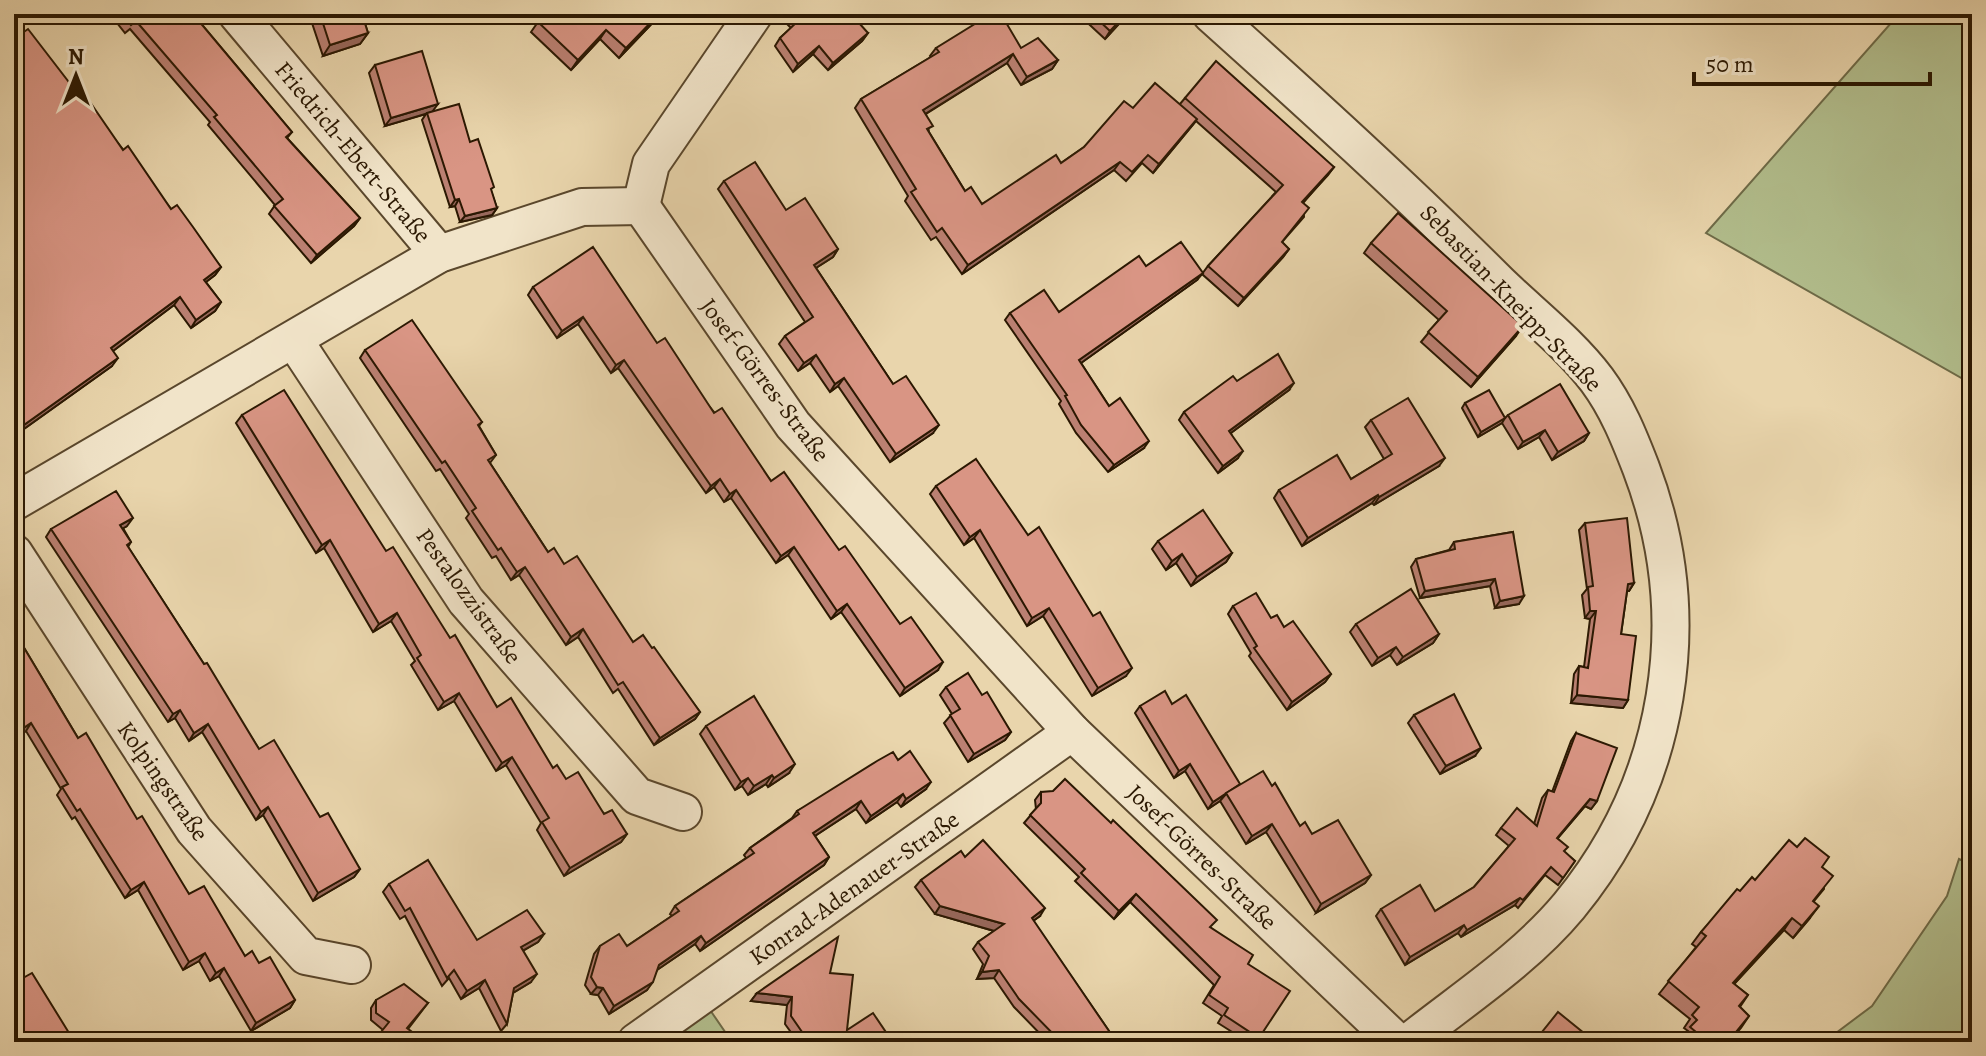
<svg xmlns="http://www.w3.org/2000/svg" width="1986" height="1056" font-family="Alegreya,serif">
<rect width="100%" height="100%" fill="#e9d5ac"/>
<filter id="stains"><feTurbulence type="fractalNoise" baseFrequency=".0025" numOctaves="4"/><feColorMatrix values="0 0 0 0 .2 0 0 0 0 .09 0 0 0 0 .02 0 0 0 .5 -.17"/></filter>
<radialGradient id="worn" r=".72"><stop offset=".6" stop-color="#630" stop-opacity="0"/><stop offset="1" stop-color="#630" stop-opacity=".3"/></radialGradient>
<g fill="#b2be8d" stroke="#6e6b48" stroke-width="2">
<path d="M1899,14H1972V384L1706,233Z"/>
<path d="M1959,859L1972,865V1042H1824L1872,1006L1947,896Z"/>
<path d="M708,1007L732,1042H658Z"/>
</g>
<g fill="none" stroke-linecap="round" stroke-linejoin="round">
<defs>
<g id="street">
<path d="M237,14L439,254"/>
<path d="M1211,14C1309,102 1406,190 1499,283C1531,314 1570,344 1597,380C1617,407 1629,437 1641,468C1698,618 1671,782 1569,906C1524,960 1463,999 1409,1042"/>
<path d="M641,206L793,425L1072,732L1397,1042"/>
<path d="M641,206L651,164L754,14"/>
<path d="M294,340L466,601L637,796L683,812"/>
<path d="M14,502L439,254L582,207L641,206"/>
<path d="M14,553L194,830L306,956L352,965"/>
<path d="M636,1042L1072,732"/>
</g>
</defs>
<use href="#street" stroke="#5a472c" stroke-width="40"/>
<use href="#street" stroke="#f1e4c9" stroke-width="36"/>
</g>
<g fill="#bb8072" stroke="#2b1802" stroke-width="2">
<path d="M110,14H193L292,132L287,138L360,218L354,226L311,263L269,214L275,205L208,125L210,122L130,29L125,33Z"/>
<path d="M309,14H362L368,33L360,44L323,56Z"/>
<path d="M661,14L619,58L600,39L571,70L531,32L538,22Z"/>
<path d="M1078,14H1128L1105,39Z"/>
<path d="M792,16L868,33L862,41L828,70L813,54L793,72L775,46L780,38L791,28L786,23Z"/>
<path d="M14,39L75,90L171,209L221,267L215,275L206,282L221,302L215,311L191,328L174,305L113,351L112,366L14,436Z"/>
<path d="M936,48H1021L1058,60L1052,69L1021,85L1007,63L926,114L929,132L965,191L982,204L1061,163L1084,147L1133,108L1180,104L1185,98L1334,167L1303,203L1304,217L1282,242L1289,249L1283,257L1238,306L1202,274L1208,266L1276,192L1196,121L1153,173L1142,163L1126,181L1114,170L962,274L936,237L931,240L905,201L908,196L855,108L861,99L931,57L930,56Z"/>
<path d="M375,65L470,142L491,191L497,208L492,215L460,222L455,206L450,207L422,120L426,114L385,126L369,73Z"/>
<path d="M724,181L786,210L838,249L833,257L816,268L893,384L933,433L890,462L838,386L830,392L810,363L798,371L779,344L785,336L805,322L718,189Z"/>
<path d="M1371,243L1516,336L1471,387L1421,342L1439,320L1364,253Z"/>
<path d="M1146,266L1197,280L1081,363L1109,406L1144,448L1108,472L1076,433L1059,404L1061,401L1005,320L1010,313L1059,312Z"/>
<path d="M533,287L657,343L771,481L839,550L938,670L900,696L841,612L831,619L788,555L776,563L731,498L724,502L714,487L706,493L618,368L611,373L578,324L557,338L528,295Z"/>
<path d="M365,350L482,422L479,426L496,455L490,463L548,552L564,564L633,642L652,648L700,712L695,719L654,745L618,689L613,693L578,637L566,645L519,575L511,580L496,556L492,558L466,518L469,514L440,469L436,471L360,358Z"/>
<path d="M1237,381L1289,390L1231,433L1238,458L1218,473L1179,420L1184,412Z"/>
<path d="M1465,403L1505,418L1508,415L1589,433L1584,441L1552,460L1539,437L1518,449L1502,423L1478,437L1462,408Z"/>
<path d="M242,415L386,551L450,638L497,707L553,768L627,834L621,842L564,876L537,830L541,823L506,765L496,771L454,701L438,710L411,665L415,661L391,621L373,632L324,548L316,553L236,423Z"/>
<path d="M1371,420L1439,466L1374,505L1372,503L1302,546L1274,498L1279,490L1351,479L1384,459L1365,427Z"/>
<path d="M936,486L1028,535L1093,616L1126,676L1092,696L1043,616L1027,626L974,538L964,545L930,494Z"/>
<path d="M1585,523L1634,583L1629,591H1627L1621,634L1628,700L1623,708L1571,703L1574,674L1579,666L1584,667L1590,619L1585,618L1582,595L1587,589L1579,530Z"/>
<path d="M127,526L123,528L131,542L128,547L259,749L320,817L360,869L354,877L313,901L263,815L256,820L202,732L189,741L175,718L168,722L46,537L51,529Z"/>
<path d="M1513,532L1519,604L1495,608L1490,586L1420,598L1411,567L1416,559L1449,550L1454,542Z"/>
<path d="M1158,541L1232,553L1226,562L1191,586L1176,563L1166,570L1152,549Z"/>
<path d="M1233,606L1271,618L1284,627L1331,674L1325,682L1287,710L1249,656L1251,653L1228,614Z"/>
<path d="M1356,624L1439,634L1433,643L1397,665L1390,655L1372,666L1350,632Z"/>
<path d="M14,631L78,738L189,894L245,956L259,963L295,1000L290,1008L251,1031L219,976L210,981L199,961L183,970L138,890L125,898L75,817L72,819L57,795L61,789L26,731L16,737L14,734Z"/>
<path d="M946,687L982,695L1011,732L1005,740L968,762L944,723L952,714L940,695Z"/>
<path d="M1172,704L1240,785L1272,786L1300,826L1371,875L1365,883L1316,913L1266,832L1246,844L1220,801L1208,809L1185,771L1174,778L1135,713L1140,706Z"/>
<path d="M1414,715L1475,756L1440,774L1408,723Z"/>
<path d="M706,726L789,773L768,787L766,784L748,795L742,786L735,790L700,734Z"/>
<path d="M1576,733L1597,801L1591,809L1585,806L1557,839L1564,852L1575,861L1558,885L1545,875L1518,908L1515,905L1461,937L1458,933L1405,965L1376,916L1381,909L1435,911L1474,887L1509,846L1496,835L1501,828L1534,824L1542,798L1548,790L1552,792L1571,741Z"/>
<path d="M898,760L926,789L901,807L897,802L866,823L856,809L815,836L829,857L824,865L700,951L695,944L657,970L647,990L609,1014L598,995L591,994L585,985L594,954L600,946H627L672,916L670,914L675,906L746,858L744,855L750,848L792,818L797,811Z"/>
<path d="M1041,792L1211,928L1248,964L1259,1038L1256,1042H1248L1218,1023L1222,1016L1203,1003L1214,985L1130,902L1114,919L1075,881L1079,877L1024,823L1036,809L1035,800Z"/>
<path d="M965,857L1040,916L1033,921L1109,1031L1100,1042H1048L1014,1007L994,978L977,979L983,964L973,949L978,942L994,931L935,914L915,887L921,880Z"/>
<path d="M1822,867L1824,889L1814,901L1810,918L1793,938L1784,930L1734,984L1748,995L1740,1007L1749,1016L1741,1028L1729,1042H1684L1682,1040L1688,1031L1684,1028L1690,1019L1659,994L1696,947L1692,944L1701,932L1740,891Z"/>
<path d="M389,884L477,940L544,934L538,942L523,951L531,982L513,993L507,1024L501,1031L479,988L461,999L449,978L442,986L405,916L400,919L383,892Z"/>
<path d="M830,973L847,1030L897,1042H798L785,1024L787,1005L751,1001L757,993Z"/>
<path d="M376,1000L428,1003L408,1029L383,1030L371,1020V1008Z"/>
</g>
<g fill="#98685c" stroke="#2b1802" stroke-width="2">
<path d="M659,14H661L619,58L626,48Z"/>
<path d="M1126,14H1128L1105,39L1110,31Z"/>
<path d="M606,30L600,39L571,70L578,60Z"/>
<path d="M368,33L360,44L323,56L330,45Z"/>
<path d="M868,33L862,41L828,70L833,63Z"/>
<path d="M819,46L813,54L793,72L798,64Z"/>
<path d="M1013,54L1007,63L917,119L923,110Z"/>
<path d="M1058,60L1052,69L1021,85L1027,77Z"/>
<path d="M438,104L432,112L385,126L391,118Z"/>
<path d="M1197,119L1191,127L1153,173L1159,164Z"/>
<path d="M1120,162L1114,170L962,274L968,265Z"/>
<path d="M1334,167L1328,175L1296,210L1302,202Z"/>
<path d="M459,199L455,206L450,207L455,200Z"/>
<path d="M497,208L492,215L460,222L465,216Z"/>
<path d="M360,218L354,226L311,263L317,255Z"/>
<path d="M838,249L833,257L808,273L814,265Z"/>
<path d="M1289,249L1283,257L1238,306L1244,298Z"/>
<path d="M221,267L215,275L198,288L204,280Z"/>
<path d="M1203,273L1197,280L1074,368L1079,360Z"/>
<path d="M180,297L174,305L105,357L111,348Z"/>
<path d="M221,302L215,311L191,328L196,320Z"/>
<path d="M583,317L578,324L557,338L562,331Z"/>
<path d="M1523,326L1516,336L1471,387L1478,377Z"/>
<path d="M816,355L810,363L798,371L804,363Z"/>
<path d="M118,358L112,366L14,436V432Z"/>
<path d="M624,360L618,368L611,373L616,365Z"/>
<path d="M844,378L838,386L830,392L835,384Z"/>
<path d="M1294,383L1289,390L1224,438L1229,431Z"/>
<path d="M1505,418L1502,423L1478,437L1481,432Z"/>
<path d="M939,425L933,433L890,462L896,454Z"/>
<path d="M1545,430L1539,437L1518,449L1523,442Z"/>
<path d="M1589,433L1584,441L1552,460L1558,452Z"/>
<path d="M1149,441L1144,448L1108,472L1114,465Z"/>
<path d="M1243,451L1238,458L1218,473L1223,466Z"/>
<path d="M1445,458L1439,466L1374,505L1379,497Z"/>
<path d="M720,479L714,487L706,493L711,486Z"/>
<path d="M736,490L731,498L724,502L730,494Z"/>
<path d="M1378,495L1372,503L1302,546L1308,538Z"/>
<path d="M133,518L127,526L115,533L120,525Z"/>
<path d="M980,530L974,538L964,545L970,537Z"/>
<path d="M330,540L324,548L316,553L322,545Z"/>
<path d="M794,547L788,555L776,563L781,556Z"/>
<path d="M1232,553L1226,562L1191,586L1197,577Z"/>
<path d="M1182,554L1176,563L1166,570L1172,561Z"/>
<path d="M525,567L519,575L511,580L517,572Z"/>
<path d="M1495,579L1490,586L1420,598L1425,591Z"/>
<path d="M1634,583L1629,591H1623L1628,584Z"/>
<path d="M1524,596L1519,604L1495,608L1500,601Z"/>
<path d="M847,604L841,612L831,619L837,611Z"/>
<path d="M1049,608L1043,616L1027,626L1032,618Z"/>
<path d="M1590,611H1596L1590,619L1585,618Z"/>
<path d="M397,613L391,621L373,632L379,624Z"/>
<path d="M583,629L578,637L566,645L571,637Z"/>
<path d="M1439,634L1433,643L1397,665L1403,657Z"/>
<path d="M1396,647L1390,655L1372,666L1378,658Z"/>
<path d="M943,662L938,670L900,696L905,688Z"/>
<path d="M1132,668L1126,676L1092,696L1098,688Z"/>
<path d="M1331,674L1325,682L1287,710L1292,702Z"/>
<path d="M459,693L454,701L438,710L444,702Z"/>
<path d="M1577,695L1628,700L1623,708L1571,703Z"/>
<path d="M180,710L175,718L168,722L173,714Z"/>
<path d="M700,712L695,719L654,745L660,738Z"/>
<path d="M31,723L26,731L16,737L22,729Z"/>
<path d="M208,724L202,732L189,741L194,733Z"/>
<path d="M1011,732L1005,740L968,762L974,754Z"/>
<path d="M1481,748L1475,756L1440,774L1446,766Z"/>
<path d="M512,757L506,765L496,771L502,763Z"/>
<path d="M795,764L789,773L768,787L774,778Z"/>
<path d="M1190,764L1185,771L1174,778L1179,771Z"/>
<path d="M772,775L766,784L748,795L754,786Z"/>
<path d="M748,778L742,786L735,790L741,782Z"/>
<path d="M931,782L926,789L901,807L906,799Z"/>
<path d="M903,794L897,802L866,823L871,816Z"/>
<path d="M1226,794L1220,801L1208,809L1213,802Z"/>
<path d="M1590,799L1597,801L1591,809L1585,806L1551,846Z"/>
<path d="M861,801L856,809L807,841L813,833Z"/>
<path d="M268,807L263,815L256,820L261,812Z"/>
<path d="M1272,824L1266,832L1246,844L1252,836Z"/>
<path d="M627,834L621,842L564,876L570,868Z"/>
<path d="M829,857L824,865L700,951L706,943Z"/>
<path d="M360,869L354,877L313,901L318,893Z"/>
<path d="M1371,875L1365,883L1316,913L1321,904Z"/>
<path d="M144,882L138,890L125,898L131,890Z"/>
<path d="M1136,894L1130,902L1114,919L1119,911Z"/>
<path d="M1520,898L1515,905L1461,937L1467,930Z"/>
<path d="M940,906L1004,924L998,932L935,914Z"/>
<path d="M1819,906L1810,918L1793,938L1802,926Z"/>
<path d="M1045,908L1040,916L1026,926L1032,918Z"/>
<path d="M1792,918L1784,930L1724,995L1733,983Z"/>
<path d="M1464,925L1458,933L1405,965L1410,957Z"/>
<path d="M544,934L538,942L515,955L521,947Z"/>
<path d="M701,936L695,944L654,972L659,965Z"/>
<path d="M205,953L199,961L183,970L189,962Z"/>
<path d="M224,968L219,976L210,981L216,973Z"/>
<path d="M999,970L994,978L977,979L982,972Z"/>
<path d="M537,974L531,982L508,996L514,988Z"/>
<path d="M485,980L479,988L461,999L467,991Z"/>
<path d="M653,982L647,990L609,1014L614,1006Z"/>
<path d="M597,987L603,988L598,995L591,994Z"/>
<path d="M757,993L792,997L787,1005L751,1001Z"/>
<path d="M295,1000L290,1008L251,1031L256,1023Z"/>
</g>
<g fill="#d99584" stroke="#2b1802" stroke-width="2">
<path d="M122,14H193L292,132L286,137L360,218L317,255L274,206L283,199L214,117L217,115L136,21L131,25Z"/>
<path d="M320,14H362L368,33L330,45Z"/>
<path d="M545,14H659L626,48L606,30L578,60L538,22Z"/>
<path d="M794,14H851L868,33L833,63L819,46L798,64L780,38L797,22L792,16Z"/>
<path d="M991,14H1001L1021,48L1038,38L1058,60L1027,77L1013,54L923,110L933,126L927,129L965,191L971,187L982,204L1056,155L1061,163L1084,147L1124,101L1133,108L1155,83L1197,119L1159,164L1148,155L1132,172L1120,162L968,265L942,228L937,232L911,192L916,189L861,99L939,52L936,48Z"/>
<path d="M1092,14H1126L1110,31Z"/>
<path d="M28,29L75,90L79,86L123,150L128,146L171,209L177,205L193,227L221,267L204,280L221,302L196,320L180,297L111,348L118,358L14,432V39Z"/>
<path d="M422,51L438,104L391,118L375,65Z"/>
<path d="M1216,61L1334,167L1302,202L1309,208L1282,242L1289,249L1244,298L1208,266L1283,185L1185,98Z"/>
<path d="M459,104L470,142L478,139L494,187L491,189L497,208L465,216L459,199L455,200L427,113Z"/>
<path d="M755,162L786,210L805,198L838,249L814,265L893,384L906,376L939,425L896,454L844,378L835,384L816,355L804,363L785,336L813,317L724,181Z"/>
<path d="M1398,213L1523,326L1478,377L1428,332L1447,311L1371,243Z"/>
<path d="M1181,242L1203,273L1079,360L1109,406L1120,398L1149,441L1114,465L1081,425L1065,396L1067,395L1010,313L1044,290L1059,312L1139,256L1146,266Z"/>
<path d="M593,247L657,343L665,338L714,413L722,408L771,481L784,472L839,550L845,546L900,624L911,617L943,662L905,688L847,604L837,611L794,547L781,556L736,490L730,494L720,479L711,486L624,360L616,365L583,317L562,331L533,287Z"/>
<path d="M412,320L482,422L478,425L496,455L488,460L548,552L554,548L564,564L577,556L633,642L643,635L652,648L654,647L700,712L660,738L623,682L618,685L583,629L571,637L525,567L517,572L501,548L498,550L472,511L476,508L445,461L442,463L365,350Z"/>
<path d="M1278,354L1294,383L1229,431L1243,451L1223,466L1184,412L1233,376L1237,381Z"/>
<path d="M1560,384L1589,433L1558,452L1545,430L1523,442L1508,415Z"/>
<path d="M284,390L386,551L393,547L450,638L455,635L497,707L511,698L553,768L557,765L566,779L578,772L604,814L612,810L627,834L570,868L542,822L549,818L512,757L502,763L459,693L444,702L417,658L421,655L397,613L379,624L330,540L322,545L242,415Z"/>
<path d="M1489,390L1505,418L1481,432L1465,403Z"/>
<path d="M1408,398L1445,458L1379,497L1378,495L1308,538L1279,490L1337,455L1351,479L1392,454L1371,420Z"/>
<path d="M976,459L1028,535L1039,527L1093,616L1100,612L1132,668L1098,688L1049,608L1032,618L980,530L970,537L936,486Z"/>
<path d="M116,491L133,518L120,525L131,542L127,545L204,664L207,663L259,749L274,740L320,817L328,813L360,869L318,893L268,807L261,812L208,724L194,733L180,710L173,714L51,529Z"/>
<path d="M1203,510L1232,553L1197,577L1182,554L1172,561L1158,541Z"/>
<path d="M1627,518L1634,583L1628,584L1621,634L1636,636L1628,700L1577,695L1579,666L1588,668L1596,611H1590L1588,587L1593,586L1585,523Z"/>
<path d="M1513,532L1524,596L1500,601L1495,579L1425,591L1416,559L1455,549L1454,542Z"/>
<path d="M1411,589L1439,634L1403,657L1396,647L1378,658L1356,624Z"/>
<path d="M1256,593L1271,618L1277,615L1284,627L1293,621L1331,674L1292,702L1254,648L1257,646L1233,606Z"/>
<path d="M14,631L78,738L86,733L137,819L142,816L189,894L204,886L245,956L252,951L259,963L270,957L295,1000L256,1023L224,968L216,973L205,953L189,962L144,882L131,890L80,809L77,811L62,787L68,784L31,723L22,729L14,717Z"/>
<path d="M968,673L982,695L987,692L1011,732L974,754L950,715L960,709L946,687Z"/>
<path d="M1165,691L1172,704L1186,695L1240,784L1213,802L1190,764L1179,771L1140,706Z"/>
<path d="M1454,694L1481,748L1446,766L1414,715Z"/>
<path d="M754,696L795,764L774,778L772,775L754,786L748,778L741,782L706,726Z"/>
<path d="M1576,733L1617,748L1597,801L1590,799L1557,838L1568,847L1564,851L1575,861L1563,878L1551,867L1523,900L1520,898L1467,930L1464,925L1410,957L1381,909L1420,885L1435,911L1474,887L1515,839L1501,828L1517,808L1537,826L1548,790L1554,792Z"/>
<path d="M910,751L931,782L906,799L903,794L871,816L861,801L813,833L829,857L706,943L701,936L659,965L653,982L614,1006L603,988L597,987L591,977L600,946L619,934L627,946L679,911L675,906L754,853L750,848L799,814L797,811L877,761L893,752L898,760Z"/>
<path d="M1263,771L1272,786L1275,783L1300,826L1305,822L1312,834L1338,820L1371,875L1321,904L1272,824L1252,836L1226,793Z"/>
<path d="M1065,779L1111,823L1113,820L1217,920L1210,927L1253,955L1248,964L1290,991L1259,1038L1224,1015L1228,1008L1209,995L1220,977L1136,894L1119,911L1081,873L1085,869L1030,815L1041,803V792L1053,791Z"/>
<path d="M1805,838L1829,857L1822,867L1833,876L1813,901L1819,906L1802,926L1792,918L1733,983L1748,995L1739,1006L1749,1016L1728,1042H1708L1690,1027L1697,1020L1692,1015L1699,1007L1668,981L1706,936L1701,932L1737,889L1740,891L1752,877L1755,880L1789,840L1797,847Z"/>
<path d="M983,840L1045,908L1032,918L1109,1031L1097,1042H1061L1019,999L999,970L982,972L989,956L978,942L1004,924L940,906L921,880L961,851L965,857Z"/>
<path d="M428,860L477,940L527,910L544,934L521,947L537,974L514,988L507,1024L485,980L467,991L454,970L447,978L410,908L405,911L389,884Z"/>
<path d="M838,937L830,973L853,975L847,1030L873,1013L892,1041L897,1042H809L791,1016L792,997L757,993Z"/>
<path d="M32,973L74,1041L72,1042H14V983Z"/>
<path d="M404,984L428,1003L407,1028L425,1042H373L389,1022L376,1013V1000Z"/>
<path d="M1558,1012L1595,1042H1534Z"/>
<path d="M142,1034L146,1042H129Z"/>
</g>
<g text-anchor="middle" dominant-baseline="central" stroke-width="8" stroke-linejoin="round" paint-order="stroke">
<g font-size="24" fill="#2b1802" stroke="#f1e4c9">
<text transform="translate(353 152) rotate(50)">Friedrich-Ebert-Straße</text>
<text transform="translate(1511 298) rotate(46)">Sebastian-Kneipp-Straße</text>
<text transform="translate(765 380) rotate(53)">Josef-Görres-Straße</text>
<text transform="translate(469 596) rotate(54)">Pestalozzistraße</text>
<text transform="translate(163 781) rotate(55)">Kolpingstraße</text>
<text transform="translate(1202 857) rotate(44)">Josef-Görres-Straße</text>
<text transform="translate(854 888) rotate(-35)">Konrad-Adenauer-Straße</text>
</g>
</g>
<rect width="1986" height="1056" fill="none" stroke="#e9d5ac" stroke-width="48"/>
<rect x="16" y="16" width="1954" height="1024" fill="none" stroke="#2b1802" stroke-width="4"/>
<rect x="24" y="24" width="1938" height="1008" fill="none" stroke="#2b1802" stroke-width="2"/>
<g transform="translate(76 76)" stroke="#f1e4c9" stroke-width="6" paint-order="stroke">
<path d="M0-6L14 30L0 20L-14 30Z" fill="#2b1802"/>
<text y="-12" font-size="22" font-weight="bold" text-anchor="middle" fill="#2b1802">N</text>
</g>
<path d="M1694 72v12h236v-12" fill="none" stroke="#2b1802" stroke-width="4"/>
<text x="1706" y="72" font-size="24" fill="#2b1802" stroke="#f1e4c9" stroke-width="6" paint-order="stroke">50 m</text>
<rect width="100%" height="100%" filter="url(#stains)"/>
<rect width="100%" height="100%" fill="url(#worn)"/>
</svg>
